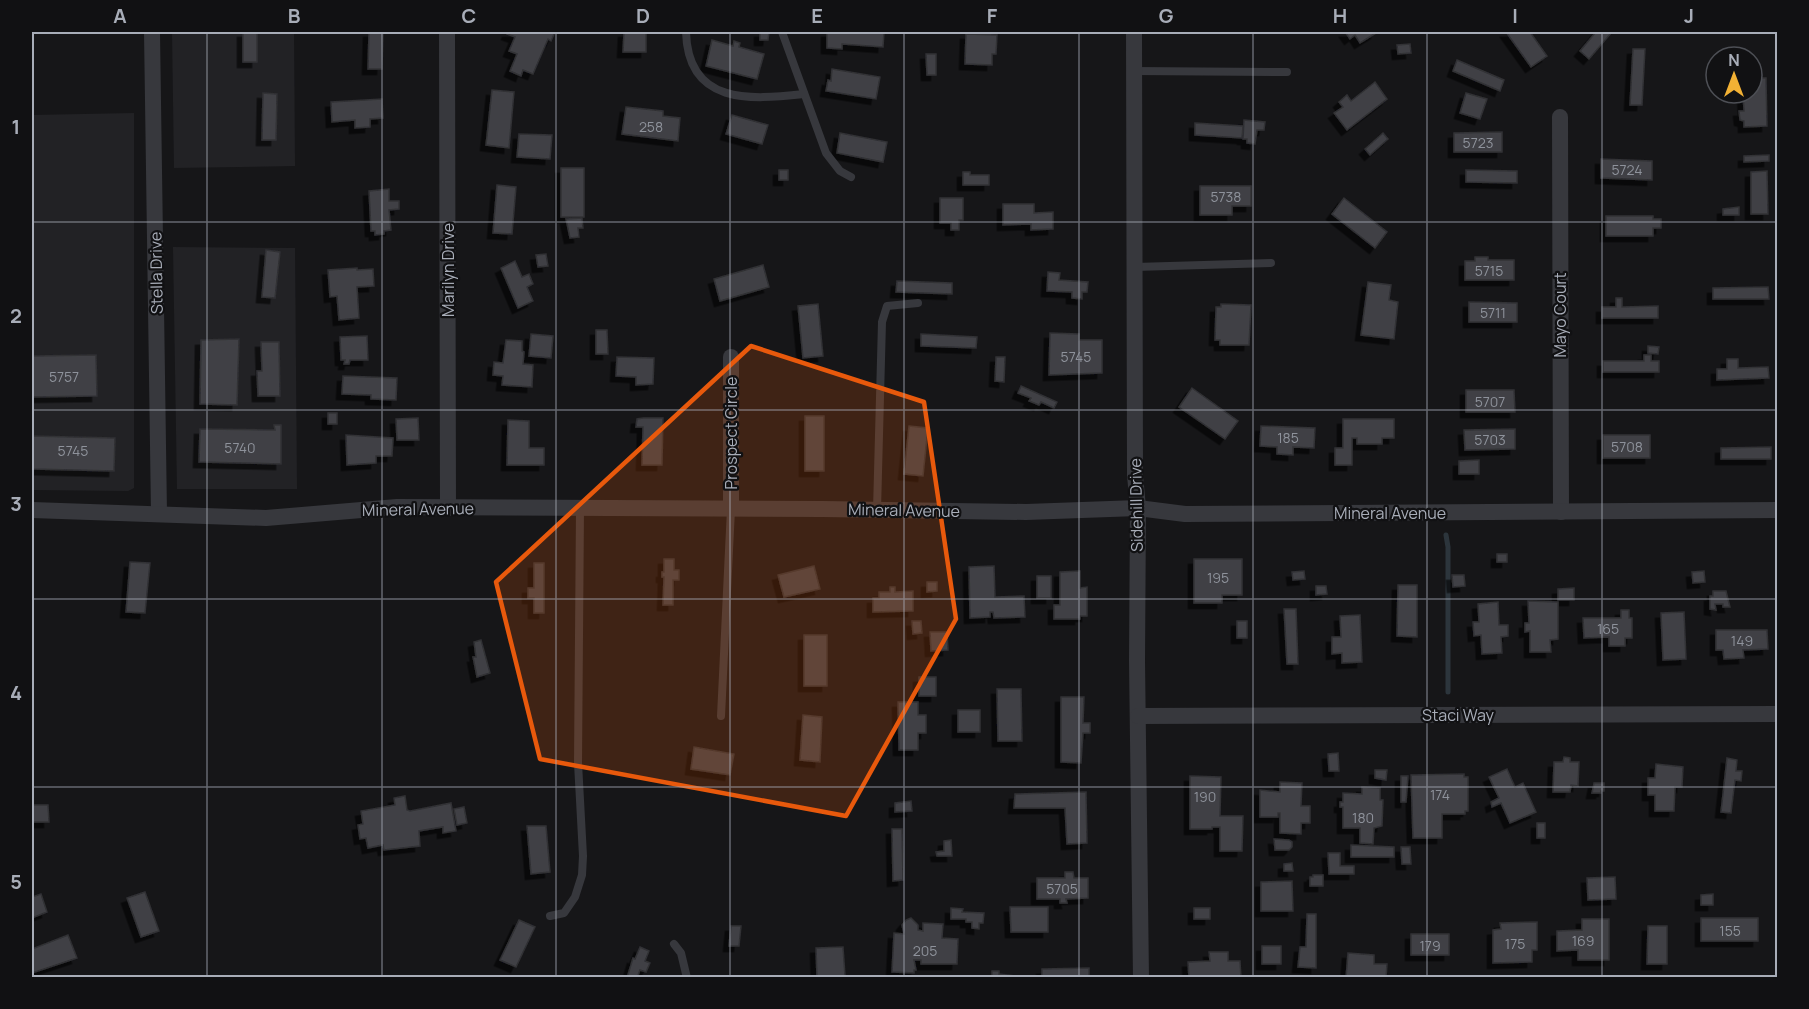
<svg xmlns="http://www.w3.org/2000/svg" width="1809" height="1009" font-family="Manrope,sans-serif">
<defs>
<filter id="shadow"><feDropShadow dx="-5.5" dy="5.5" stdDeviation="0" flood-color="#0009"/></filter>
</defs>
<rect width="100%" height="100%" fill="#161618"/>
<g fill="#222225">
<path d="M172,32H294L295,166L174,168Z"/>
<path d="M134,113V488L128,491L32,490V115Z"/>
<path d="M173,247L295,248L297,489H177Z"/>
</g>
<g fill="none" stroke-linecap="round" stroke-linejoin="round">
<path stroke="#2c353c" stroke-width="5" d="M1446,535L1448,547V692"/>
</g>
<g fill="#404145" stroke="#303034" stroke-width="1.5" filter="url(#shadow)">
<rect x="243" y="32" width="14" height="30"/>
<path d="M369,32H383L382,69H368Z"/>
<path d="M508,32H555L551,41L548,39L533,74L523,70L521,76L510,71L517,54L509,51L515,37L507,34Z"/>
<path d="M624,32H646V52H623Z"/>
<path d="M760,32H769L768,40H760Z"/>
<path d="M827,32H884L883,47L842,44V49L827,48Z"/>
<path d="M1345,32H1376V33L1360,43L1355,35L1350,39Z"/>
<path d="M1506,32H1530L1547,56L1531,67Z"/>
<path d="M1596,32H1612L1589,59L1580,51Z"/>
<path d="M966,34L997,35L996,54H992V65L965,64Z"/>
<path d="M712,40L733,46L734,41L740,43L739,47L764,54L757,79L706,66Z"/>
<path d="M1410,44L1411,53L1398,54L1397,45Z"/>
<path d="M1633,49H1645L1642,105H1630Z"/>
<path d="M926,54H936V75H927Z"/>
<path d="M1457,60L1504,80L1500,91L1453,71Z"/>
<path d="M832,69L880,77L876,99L826,91L828,80L831,81Z"/>
<path d="M1752,78H1766L1767,126L1744,127V121L1740,120L1739,111H1744L1743,93H1752Z"/>
<path d="M1375,82L1387,99L1347,130L1334,113L1343,107L1339,102L1347,95L1351,101Z"/>
<path d="M492,90L514,92L509,148L486,145Z"/>
<path d="M263,93L277,94L276,140H262Z"/>
<path d="M1466,93L1487,99L1480,119L1460,113Z"/>
<path d="M382,99L383,118L370,119V127L355,128V120L332,122L331,102Z"/>
<path d="M626,107L663,111V116L680,118L678,141L622,134Z"/>
<path d="M732,115L768,125L762,144L726,134Z"/>
<path d="M1244,120L1265,122L1264,130H1257L1255,144L1247,143V139H1243Z"/>
<path d="M1195,123L1243,126L1242,138L1195,135Z"/>
<path d="M1502,132V152H1454V133Z"/>
<path d="M840,133L887,142L883,162L837,153Z"/>
<path d="M1383,133L1388,139L1370,155L1365,149Z"/>
<path d="M519,134L552,135L550,159L517,157Z"/>
<path d="M1769,155V161L1744,162V156Z"/>
<path d="M1601,159L1652,161V180L1601,178Z"/>
<rect x="561" y="168" width="23" height="49"/>
<rect x="779" y="170" width="9" height="10"/>
<path d="M1466,170L1517,171V183L1466,182Z"/>
<path d="M1767,171L1768,214H1751V172Z"/>
<path d="M963,172H970V175H989V185H963Z"/>
<path d="M497,185L516,187L512,234L493,233Z"/>
<path d="M1200,186H1251V206H1232V215H1200Z"/>
<path d="M389,189V201H399V209L389,210L391,230L384,231V234L375,235V231H371L369,191Z"/>
<path d="M940,198H963V220H959V230H951V223H940Z"/>
<path d="M1344,198L1387,232L1375,248L1332,214Z"/>
<path d="M1003,204H1034V213L1053,212V229L1031,230V224L1003,225Z"/>
<path d="M1739,207V215H1723V209Z"/>
<path d="M1606,216H1653V219H1661V228H1653V236H1606Z"/>
<path d="M582,218L583,228H578L579,237L570,238L566,219Z"/>
<path d="M266,250L280,252L275,298L262,297Z"/>
<path d="M546,254L548,266L538,267L536,255Z"/>
<path d="M1475,257H1488V260H1514V280H1465V261H1475Z"/>
<path d="M515,261L522,277L529,274L533,284L527,287L533,301L518,308L501,268Z"/>
<path d="M763,265L769,287L720,301L714,279Z"/>
<path d="M357,268V270L373,269L374,286L357,287L359,318L339,320L337,296L330,297L328,270Z"/>
<path d="M1048,272L1060,273L1059,280L1088,282L1087,292H1082V299L1072,298V292L1047,291Z"/>
<path d="M897,281L952,283V294L896,292Z"/>
<path d="M1368,282L1391,285L1389,300L1398,302L1394,339L1361,335Z"/>
<path d="M1768,287L1769,299H1713V288Z"/>
<path d="M1616,298H1622V307L1658,306V318H1602V307H1616Z"/>
<path d="M1469,302L1517,303V322H1469Z"/>
<path d="M818,304L823,356L803,358L798,306Z"/>
<path d="M1221,304L1251,305L1249,345H1220V340H1215L1216,307H1221Z"/>
<path d="M596,330H607L608,354H596Z"/>
<path d="M1050,333L1079,334V340H1102V373L1049,375Z"/>
<path d="M531,334L553,336L551,358L529,356Z"/>
<path d="M921,334L977,337L976,348L921,346Z"/>
<path d="M367,336L368,360H350L349,364H344L345,360H341L340,337Z"/>
<path d="M239,339L237,405L200,404L201,340Z"/>
<path d="M506,340L522,341V351L524,352L523,364L533,365L532,387L502,385L503,376L493,375L494,362L503,363Z"/>
<path d="M261,342H279L280,396H258L257,371H262Z"/>
<path d="M1648,346L1659,347L1658,354L1648,353Z"/>
<path d="M96,355L97,396L32,397V356Z"/>
<path d="M1644,355H1651V361H1659V372H1603V361H1644Z"/>
<path d="M617,357L654,358L653,384L636,385V377L616,376Z"/>
<path d="M996,357H1005L1004,382L995,381Z"/>
<path d="M1727,359H1738V368L1768,367L1769,378L1717,380V369H1727Z"/>
<path d="M343,376L397,378L396,400L371,399V395L342,394Z"/>
<path d="M1021,386L1057,402L1054,408L1041,402L1039,405L1029,401L1031,398L1018,393Z"/>
<path d="M1192,388L1238,421L1225,439L1179,407Z"/>
<path d="M1466,390H1514L1515,412H1466Z"/>
<rect x="328" y="413" width="9" height="11"/>
<rect x="805" y="416" width="19" height="55"/>
<path d="M418,418L419,440H397L396,419Z"/>
<path d="M643,418H663L662,465H642L643,427H636L637,419Z"/>
<path d="M1343,419H1394V438H1382V444H1357V438H1352V465H1335V448H1343Z"/>
<path d="M508,420L529,421V448H544V465H507Z"/>
<path d="M274,425H281V464L199,462L200,429L275,430Z"/>
<path d="M909,426L928,428L923,476L904,474Z"/>
<path d="M1261,426L1315,428L1314,448L1293,447V455L1277,454V447L1260,446Z"/>
<path d="M1515,429V449L1465,450L1464,430Z"/>
<path d="M346,435L393,438L392,456H376V463L347,465Z"/>
<rect x="1603" y="435" width="47" height="23"/>
<path d="M32,436L115,438L114,471L32,469Z"/>
<path d="M1771,447V459H1721V448Z"/>
<path d="M1479,460V474H1459V461Z"/>
<rect x="1497" y="554" width="10" height="8"/>
<path d="M664,559H674V570H679V580H673V605H663L664,577H662V572H664Z"/>
<path d="M1194,559H1242V595H1222V603H1194Z"/>
<path d="M130,562L150,563L145,613L126,612Z"/>
<path d="M534,563H544V613H534V598H528V588H534Z"/>
<path d="M814,566L820,589L784,597L778,575Z"/>
<path d="M994,566L995,597L1024,596L1025,617L994,618L993,612H990V617L970,618L969,567Z"/>
<path d="M1080,571V588L1087,587V616H1080V619H1054V605H1060V572Z"/>
<path d="M1304,571L1305,579L1293,580L1292,572Z"/>
<path d="M1704,571L1705,582L1693,583L1692,572Z"/>
<path d="M1452,575H1464L1465,586L1453,587Z"/>
<rect x="1037" y="576" width="14" height="22"/>
<path d="M927,582H937V591L927,592Z"/>
<path d="M1398,585H1417V637L1397,636Z"/>
<path d="M1316,586H1326L1327,594L1316,595Z"/>
<path d="M890,587H895V592L913,591V611L873,612V598H879V592H890Z"/>
<path d="M1574,588V600H1558V589Z"/>
<path d="M1713,591H1726L1730,607H1723V604H1715L1716,610L1710,609V596H1713Z"/>
<path d="M1528,601L1558,602V639L1550,640L1551,652H1530V631L1525,632V623H1529Z"/>
<path d="M1498,602L1499,625H1508V636L1501,637L1502,653L1482,654L1481,635L1474,636L1473,622H1479L1478,604Z"/>
<path d="M1284,609H1296L1298,664H1287Z"/>
<path d="M1621,610H1629V618H1632V638H1625V646H1609V637L1584,638L1583,618H1621Z"/>
<path d="M1684,612L1686,659L1663,660L1661,613Z"/>
<path d="M1360,615L1362,662L1342,663V653L1332,654V637H1341L1340,616Z"/>
<path d="M912,621H921L922,633L913,634Z"/>
<rect x="1237" y="621" width="10" height="17"/>
<path d="M1716,630H1767L1768,649L1743,650L1744,658L1724,659L1723,650H1716Z"/>
<path d="M930,632H947L948,650L931,651Z"/>
<rect x="804" y="635" width="23" height="51"/>
<path d="M481,640L490,673L477,677L473,657H476L474,642Z"/>
<rect x="919" y="677" width="17" height="19"/>
<path d="M997,689H1021L1022,741H998Z"/>
<path d="M1061,697H1084L1083,723H1090V733H1083L1081,763L1061,762Z"/>
<path d="M898,702H918V715H926V733H918V750H899Z"/>
<rect x="958" y="710" width="22" height="22"/>
<path d="M803,715L822,717L820,762L800,760Z"/>
<path d="M694,747L734,754L730,775L691,769Z"/>
<path d="M1338,753L1339,771H1329L1328,754Z"/>
<path d="M1564,757L1570,758V762H1579L1578,786L1571,785L1570,792H1553L1554,762H1563Z"/>
<path d="M1727,758L1737,760L1736,771H1742L1741,781L1735,780L1731,813L1721,812Z"/>
<path d="M1656,764L1683,767L1682,787H1675L1674,811H1655V795H1648V778H1655Z"/>
<path d="M1507,769L1515,787L1523,783L1536,812L1510,823L1501,803L1492,807L1491,802L1499,798L1489,777Z"/>
<path d="M1375,770H1387L1386,780L1375,778Z"/>
<path d="M1464,774V777H1468V811H1465V814H1442V838H1413L1411,775Z"/>
<path d="M1190,776L1221,777L1220,816H1243L1242,851H1220V827H1212V829H1190Z"/>
<path d="M1401,776H1408L1406,802H1401Z"/>
<path d="M1280,782L1302,783L1301,806H1310V823H1301V834L1280,833V813H1278V817H1260V790L1280,792Z"/>
<path d="M1594,783H1604V791H1601V793H1592Z"/>
<path d="M1362,787L1380,788V800H1383L1382,826L1374,828L1373,844L1360,843V828H1343V807H1340V802H1343V793L1362,794Z"/>
<path d="M1086,792L1087,843L1067,844L1065,808H1014L1015,794Z"/>
<path d="M405,796L407,810L410,811L451,803L456,831L443,833V827L419,831L420,846L384,850L383,845L368,848L366,838L360,839L358,825L363,824L361,811L395,805L394,798Z"/>
<path d="M911,801L912,811L895,812V803Z"/>
<path d="M33,805H48L49,822H33Z"/>
<path d="M464,807L467,823L457,825L454,809Z"/>
<rect x="1537" y="823" width="8" height="15"/>
<path d="M527,826H546L550,872L531,874Z"/>
<path d="M892,829H902L903,880L893,881Z"/>
<path d="M1274,839L1289,840L1292,842V847L1289,850H1275Z"/>
<path d="M951,840L952,856H937L936,852L944,851V841Z"/>
<path d="M1351,845L1394,847V857H1351Z"/>
<path d="M1401,847H1410L1411,864H1402Z"/>
<path d="M1328,853H1340V866H1354V874H1329Z"/>
<path d="M1292,863L1293,871H1284V864Z"/>
<path d="M1065,872H1073L1074,878H1088V898L1066,899L1067,903H1060V899H1037V878H1065Z"/>
<path d="M1313,875H1323V886H1310V877H1313Z"/>
<path d="M1615,877L1616,899L1588,900L1587,878Z"/>
<path d="M1292,881L1293,911H1261V882Z"/>
<path d="M145,892L159,931L141,937L127,898Z"/>
<path d="M41,894L47,912L32,918V897Z"/>
<path d="M1713,894V905H1701V895Z"/>
<path d="M1010,907H1048V932H1011Z"/>
<path d="M951,908L963,909L962,912L984,913L983,923H979V929L972,928V922H966V919H951Z"/>
<rect x="1194" y="908" width="16" height="11"/>
<path d="M1307,914H1316V968L1298,967L1300,947H1306Z"/>
<path d="M911,918L918,925V930L923,931V923L943,924L942,938L958,939L957,964H921V960H914L916,970H914V973L892,972L894,933L904,934L902,925L906,920Z"/>
<rect x="1701" y="918" width="57" height="23"/>
<path d="M1582,919H1609V960H1578V950L1557,951V931L1582,930Z"/>
<path d="M519,920L535,927L516,967L500,960Z"/>
<path d="M1537,922V950H1532V962L1493,963V930L1501,929L1500,923Z"/>
<path d="M731,926H741L739,946H729Z"/>
<path d="M1648,926H1667V964H1647Z"/>
<rect x="1411" y="934" width="38" height="21"/>
<path d="M68,935L77,958L32,973V949Z"/>
<rect x="1262" y="946" width="19" height="18"/>
<path d="M640,947L649,951L645,961L650,963L646,972L640,970L637,978H627L633,958L635,959Z"/>
<path d="M843,947L845,976H853V978H817L816,948Z"/>
<path d="M1209,952H1228V961H1240L1241,978H1189L1188,962L1210,961Z"/>
<path d="M1348,953L1374,955V964H1387L1386,978H1346Z"/>
<path d="M1089,968V978H1042V969Z"/>
<path d="M992,971H999V974L1015,976V978H992Z"/>
</g>
<g fill="none" stroke-linecap="round" stroke-linejoin="round">
<g stroke="#37383d" stroke-width="8">
<path d="M686,32C688,105 750,100 804,94"/>
<path d="M782,32L826,153L840,171L851,177"/>
<path d="M1134,71L1287,72"/>
<path d="M1135,267L1271,263"/>
<path d="M877,510L882,322L887,306L918,303"/>
<path d="M721,716L731,509"/>
<path d="M550,916L564,913L575,897L582,875L583,856L578,763L580,509"/>
<path d="M674,944L681,953L687,978"/>
</g>
<g stroke="#37383d" stroke-width="16">
<path d="M152,32L159,514"/>
<path d="M447,32L448,508"/>
<path d="M1134,32L1135,475L1138,508L1137,661L1141,978"/>
<path d="M1560,117L1561,512"/>
<path d="M731,357V509"/>
<path d="M32,510L266,518L397,507L823,509L1026,512L1138,508L1185,514L1778,510"/>
<path d="M1138,716L1778,714"/>
</g>
</g>
<path fill="#e8590c" fill-opacity="0.2" stroke="#e8590c" stroke-width="4.5" stroke-linejoin="round" d="M751,346L924,402L956,619L846,816L540,759L496,582Z"/>
<path fill="none" stroke="#a8adb8" stroke-width="1.5" stroke-opacity="0.55" d="M207,32V978M382,32V978M556,32V978M730,32V978M904,32V978M1079,32V978M1253,32V978M1427,32V978M1602,32V978M32,222H1778M32,410H1778M32,599H1778M32,787H1778"/>
<g text-anchor="middle" dominant-baseline="central" stroke-width="4.5" stroke-linejoin="round" paint-order="stroke">
<g font-size="14" fill="#8e929b">
<text x="651" y="126">258</text>
<text x="1478" y="142">5723</text>
<text x="1627" y="169">5724</text>
<text x="1226" y="196">5738</text>
<text x="1489" y="270">5715</text>
<text x="1493" y="312">5711</text>
<text x="1076" y="356">5745</text>
<text x="64" y="376">5757</text>
<text x="1490" y="401">5707</text>
<text x="1288" y="437">185</text>
<text x="1490" y="439">5703</text>
<text x="1627" y="446">5708</text>
<text x="240" y="447">5740</text>
<text x="73" y="450">5745</text>
<text x="1218" y="577">195</text>
<text x="1608" y="628">165</text>
<text x="1742" y="640">149</text>
<text x="1440" y="794">174</text>
<text x="1205" y="796">190</text>
<text x="1363" y="817">180</text>
<text x="1062" y="888">5705</text>
<text x="1730" y="930">155</text>
<text x="1583" y="940">169</text>
<text x="1515" y="943">175</text>
<text x="1430" y="945">179</text>
<text x="925" y="950">205</text>
</g>
<g font-size="16" fill="#a8adb8" stroke="#111113">
<text transform="translate(448 270) rotate(-90)">Marilyn Drive</text>
<text transform="translate(156 273) rotate(-91)">Stella Drive</text>
<text transform="translate(1560 315) rotate(-90)">Mayo Court</text>
<text transform="translate(731 433) rotate(-90)">Prospect Circle</text>
<text transform="translate(1136 505) rotate(-91)">Sidehill Drive</text>
<text transform="translate(418 509) rotate(-1)">Mineral Avenue</text>
<text transform="translate(904 510) rotate(1)">Mineral Avenue</text>
<text x="1390" y="513">Mineral Avenue</text>
<text x="1458" y="715">Staci Way</text>
</g>
</g>
<rect width="1809" height="1009" fill="none" stroke="#111113" stroke-width="66"/>
<g transform="translate(1734 75)"><circle r="28" fill="#111113" stroke="#4d4f55" stroke-width="1.5"/>
<path d="M0-4.5L10 22L0 15L-10 22Z" fill="#f2b134"/>
<text y="-9" font-size="16" font-weight="bold" text-anchor="middle" fill="#a8adb8">N</text>
</g>
<rect x="33" y="33" width="1743" height="943" fill="none" stroke="#a8adb8" stroke-width="2"/>
<g font-size="20" text-anchor="middle" font-weight="bold" fill="#a8adb8">
<text x="120" y="23">A</text>
<text x="294" y="23">B</text>
<text x="469" y="23">C</text>
<text x="643" y="23">D</text>
<text x="817" y="23">E</text>
<text x="992" y="23">F</text>
<text x="1166" y="23">G</text>
<text x="1340" y="23">H</text>
<text x="1515" y="23">I</text>
<text x="1689" y="23">J</text>
<text x="16" y="134">1</text>
<text x="16" y="323">2</text>
<text x="16" y="511">3</text>
<text x="16" y="700">4</text>
<text x="16" y="889">5</text>
</g>
</svg>
